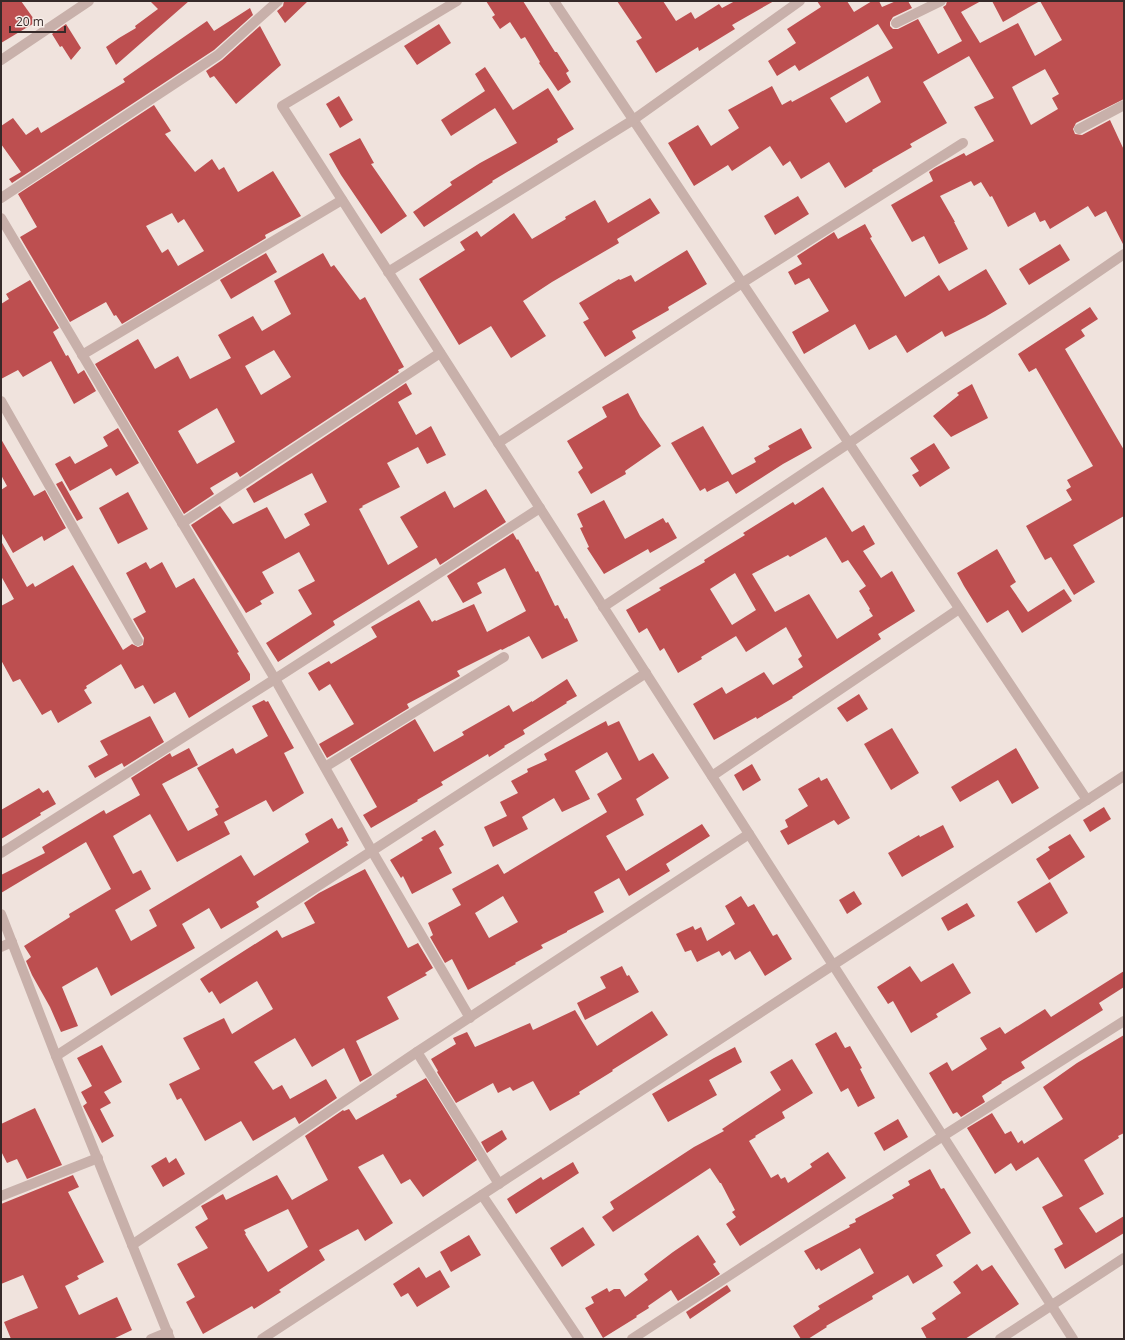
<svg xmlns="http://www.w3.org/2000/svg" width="1125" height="1340" font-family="'Open Sans',sans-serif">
<rect width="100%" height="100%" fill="#f0e3dd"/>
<g fill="#bd4f50" fill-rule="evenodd">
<path d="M1,1H21L36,22L1,43Z"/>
<path d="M150,1H189L116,65L106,47L119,38L136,28L135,26L158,9Z"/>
<path d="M284,1H308L285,23L277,11L283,6Z"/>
<path d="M486,1H523L555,52H557L569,71L566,73L571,82L558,91L539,63L540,62L525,37L521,39L510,22L500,29L492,17L495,15Z"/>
<path d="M617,1H663L676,21L691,12L695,19L719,4L722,8L735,1H774L732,25L735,29L699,51L698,47L656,73L636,41L642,38Z"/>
<path d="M817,1H847L854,12L872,1H879L882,7L896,1H908L912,8L893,17L890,22V26L893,29H898L918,19L938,54L962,41L943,7L946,5L947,1H981L961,12L980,43L1018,23L1035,56L1062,40L1040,1L1003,22L992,1H1124V99L1076,123L1073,129L1075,134L1082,135L1110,120L1124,150V246L1106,211L1095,217L1088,206L1050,229L1045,220L1040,222L1035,212L1008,227L992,196L990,197L981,182L974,186L971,181L940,196L955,222H954L968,249L939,264L924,236L912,242L891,205L933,181L929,172L935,168L964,153L966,156L994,141L974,107L994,98L969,56L923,82L947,123L910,144L912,147L872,170L873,171L845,188L829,162L801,179L790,161L783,166L770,146L732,171L728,165L694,186L668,143L698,125L711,146L739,128L728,110L772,86L782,105L791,100L792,102L893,48L878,24L799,71L795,65L777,76L768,61L796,43L787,29L821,7ZM1045,69L1059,94L1052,98L1058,109L1031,125L1012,87ZM868,76L881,102L846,123L830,98Z"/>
<path d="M250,8L253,15L214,50L12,183L9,179L21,172L1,144V126L13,118L26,135L38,127L41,133L125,82L123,79L207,21L214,31Z"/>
<path d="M66,24L81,48L71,60L62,46L60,47L52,34Z"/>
<path d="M439,24L451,43L417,65L404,46Z"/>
<path d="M260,26L281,65L236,104L214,76L210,78L206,71L222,60Z"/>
<path d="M485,67L513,110L548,88L574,129L557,139L558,142L492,181L493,182L424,227L413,212L452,185L450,182L480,163L517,143L495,108L451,136L441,120L485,91L475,74Z"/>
<path d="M339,96L353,120L340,128L326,104Z"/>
<path d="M154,105L171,131L165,134L195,172L212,159L219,170L224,167L238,192L273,171L301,216L265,235L266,238L122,324L116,315L114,316L106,302L70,322L20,237L37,227L18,194ZM172,213L178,223L184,219L204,251L178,266L168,249L162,253L146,226Z"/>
<path d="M360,138L374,163L371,164L407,216L381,234L341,175L329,154Z"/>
<path d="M798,196L809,214L775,235L764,216Z"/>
<path d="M650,198L660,213L617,239L619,243L552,282L523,301L546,336L511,358L491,326L459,345L419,279L465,250L460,242L477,231L481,237L514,213L532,239L566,219L565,217L595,200L608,223Z"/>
<path d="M865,224L872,237L870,238L905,297L939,275L949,291L986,269L1007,304L985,317L945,337L942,331L907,353L896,335L869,350L855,324L804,354L792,332L829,311L809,278L795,285L788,272L802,264L797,256L834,232L838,239Z"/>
<path d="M1060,244L1070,260L1029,285L1019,269Z"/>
<path d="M687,250L707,284L668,307L669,310L632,331L636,338L605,357L583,322L589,319L579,303L619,279L620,280L631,275L635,282Z"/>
<path d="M266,253L277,272L231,299L220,280Z"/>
<path d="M323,253L331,267L334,265L360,300L365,297L404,367L398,370L399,372L240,477L237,472L210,488L214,494L184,514L95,364L138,339L155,369L178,356L190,379L231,358L218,335L253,316L262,331L291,314L274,281ZM274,350L291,377L261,395L245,366ZM217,408L235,442L197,464L178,431Z"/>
<path d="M30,280L59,328L53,332L66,356L68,355L78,374L84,370L96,391L74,404L51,361L23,377L18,370L1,379V304L9,299L6,294Z"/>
<path d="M1090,307L1098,319L1081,330L1085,336L1065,349L1124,450V516L1073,545L1095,582L1074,595L1051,557L1045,560L1026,526L1072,500L1066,490L1071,487L1067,480L1093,466L1036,368L1029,372L1018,354Z"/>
<path d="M406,383L412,394L398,402L416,435L431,426L446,455L427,464L418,447L387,463L400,487L362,506L363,507L359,509L388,565L418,547L400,517L445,491L454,508L486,489L506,522L440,565L436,558L333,621L335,625L278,662L266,643L312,614L298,590L315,581L299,552L262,572L274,593L260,601L262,604L246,613L191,525L220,506L233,524L267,507L285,539L310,525L304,514L327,502L312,473L254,503L246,489Z"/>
<path d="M972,384L988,418L951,437L933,416L959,395L957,393Z"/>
<path d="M628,393L640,416L661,446L625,471L626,474L591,494L578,472L583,468L567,441L607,417L602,407Z"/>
<path d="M703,426L732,475L756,462L754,458L770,449L768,446L801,428L812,448L783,464L736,494L728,481L707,492L705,488L700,491L671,443Z"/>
<path d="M118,428L139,463L116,476L111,468L70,491L55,464L70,456L75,464L108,446L103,437Z"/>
<path d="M1,439L34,496L45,490L66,528L44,541L42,536L13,553L1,532V490L7,486L1,475Z"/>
<path d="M934,443L950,468L920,487L912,475L919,471L910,458Z"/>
<path d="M62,481L83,518L77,521L56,484Z"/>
<path d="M823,487L852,532L864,525L875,544L863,551L881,578L892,571L915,611L878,634L881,639L792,697L793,698L757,719L756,717L714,740L693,704L722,687L726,694L764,672L773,685L803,667L798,659L802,656L786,627L746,652L736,636L701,657L702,659L678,673L664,648L660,651L647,628L639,633L626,610L661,590L659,588L705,562L704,560L745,535L743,533L793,502L795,505ZM826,537L842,563L848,560L866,586L859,591L870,609L869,610L873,616L837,639L809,594L775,612L752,574L788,555L790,557ZM735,573L756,610L732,625L710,589Z"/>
<path d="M128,492L148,529L118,544L99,508Z"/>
<path d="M604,500L625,539L663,518L666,523L668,522L677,538L650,553L648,549L604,574L587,548L589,547L580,528L583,527L577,514Z"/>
<path d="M513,533L517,540L518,539L536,572L538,571L555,606L558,605L565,619L567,618L578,641L542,659L529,636L502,650L501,649L457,671L460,676L407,704L409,708L327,758L319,744L354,724L330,684L319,691L308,673L329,661L331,664L377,637L371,627L419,600L432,622L435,620L436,621L474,604L487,632L526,611L505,568L477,583L482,593L463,603L447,576Z"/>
<path d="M1,541L27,587L33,583L35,587L73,565L123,650L132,644L138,647L143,645L144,638L133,619L146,612L126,573L146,562L150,569L162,562L176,588L194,578L239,652L237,653L250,674V680L189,718L175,692L154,704L143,685L135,689L121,664L86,686L87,688L84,690L92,703L58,723L51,710L42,715L20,679L13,682L1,660V606L14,599L1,576Z"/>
<path d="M997,549L1016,582L1010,586L1028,612L1064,589L1072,601L1022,633L1008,610L987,623L964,586L957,573Z"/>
<path d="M567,679L577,696L566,702L567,703L523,730L525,734L504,746L505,747L489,757L488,754L441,782L443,785L417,800L418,801L371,828L363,815L377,807L350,759L415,719L434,752L464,735L462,732L509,705L513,712L532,701V702Z"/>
<path d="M859,694L868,709L847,722L837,708Z"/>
<path d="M264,700L266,702L268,701L294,748L284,753L304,793L273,812L266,800L224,822L230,834L177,862L150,814L113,836L133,874L141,870L151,889L115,910L131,941L157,926L149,910L241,855L254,876L309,842L305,834L332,818L338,829L342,827L349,841L346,842L348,845L256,902L259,907L221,929L209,908L182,924L195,948L111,996L97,967L62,987L78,1026L61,1032L50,1007L32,975L26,961L31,957L24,946L70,917L69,914L111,889L86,842L1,893V875L45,853L42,847L104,810L106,814L140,795L131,778L170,753L172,757L189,748L198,765L162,784L188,831L218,815L215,809L219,807L197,768L233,748L236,754L268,736L252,706Z"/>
<path d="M150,716L164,742L124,767L122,763L95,778L88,766L108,755L100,741Z"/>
<path d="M606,721L608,726L619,721L639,761L653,753L669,778L636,799L644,815L606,836L626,871L702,824L710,836L666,864L670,871L629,896L619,878L594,892L604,912L567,931V932L541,945L543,948L515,963L516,964L468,990L452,959L445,963L430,937L433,935L428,923L461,905L452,889L498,864L504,874L607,812L597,794L622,779L607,752L575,771L590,799L562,812L554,798L522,817L528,829L493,847L484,827L507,816L500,802L518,793L511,781L528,772L527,769L547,760L544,754ZM503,896L518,922L489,938L475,913Z"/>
<path d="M892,728L919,773L891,790L864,744Z"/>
<path d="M1016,748L1039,788L1012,804L998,780L960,802L951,787Z"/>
<path d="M752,764L761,780L743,791L734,775Z"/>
<path d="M819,777L821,781L827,778L850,818L838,825L834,820L788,845L780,831L788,827L785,820L808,806L798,789Z"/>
<path d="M39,788L43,793L48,790L56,804L40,813L41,815L1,839V810Z"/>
<path d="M1104,807L1111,819L1090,832L1083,820Z"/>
<path d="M943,825L954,847L902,877L888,853L919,835L920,837Z"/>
<path d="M435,830L444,845L439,848L452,873L412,894L403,876L401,878L390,860L423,840L421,838Z"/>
<path d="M1070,834L1085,857L1049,880L1036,859L1050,850L1048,847Z"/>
<path d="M365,869L408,948L418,943L433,968L425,973L427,975L387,997L399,1019L356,1041L372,1075L360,1082L344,1048L312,1067L295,1038L254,1062L273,1090L282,1085L290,1099L326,1079L337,1098L299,1124L295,1117L253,1141L241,1121L205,1141L181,1098L177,1100L169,1084L200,1069L183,1038L224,1018L232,1034L273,1009L257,981L220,1004L212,991L209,993L200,979L277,930L282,938L315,923L304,903L319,893Z"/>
<path d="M1050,882L1068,913L1036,933L1017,902Z"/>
<path d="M854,891L862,904L847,914L839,900Z"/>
<path d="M741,896L748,907L754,904L773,936L777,934L792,959L765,976L750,951L735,960L730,951L722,956L719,951L697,962L691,950L685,952L676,934L693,926L695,930L701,927L707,941L735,924L725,906Z"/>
<path d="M967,903L975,916L948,931L941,918Z"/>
<path d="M953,963L971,993L936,1014L938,1017L911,1033L893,1001L888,1004L877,987L910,966L921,982Z"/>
<path d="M622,966L627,976L629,975L639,992L585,1020L577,1003L606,988L600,977Z"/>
<path d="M1124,971V987L1099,1003L1103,1010L1021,1062L1025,1068L1001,1082L1002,1083L982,1096L985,1102L961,1117L957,1112L953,1114L929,1073L947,1062L952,1071L987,1049L980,1038L1000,1027L1005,1034L1045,1009L1051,1017Z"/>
<path d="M575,1010L597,1046L652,1011L668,1035L612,1070L613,1071L579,1092L580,1094L550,1111L533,1081L513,1091L510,1087L498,1093L493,1083L456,1103L437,1072L438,1071L431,1059L456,1044L453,1038L467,1032L475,1047L530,1023L533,1030Z"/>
<path d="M836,1032L845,1048L850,1046L862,1068L860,1069L875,1098L858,1107L848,1088L841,1092L815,1044Z"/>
<path d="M1124,1035V1133L1118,1136L1119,1138L1084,1160L1104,1194L1079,1208L1096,1233L1124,1216V1233L1065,1269L1054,1249L1063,1244L1042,1207L1063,1196L1038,1157L1016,1171L1011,1163L995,1174L967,1128L992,1113L1005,1134L1011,1131L1018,1143L1022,1140L1024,1144L1063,1119L1043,1087L1077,1063Z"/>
<path d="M102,1045L122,1082L104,1092L111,1103L100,1109L114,1136L102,1143L83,1106L87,1103L81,1092L92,1086L77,1058Z"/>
<path d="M735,1047L742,1062L709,1080L717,1095L668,1122L652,1094L714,1058Z"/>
<path d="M792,1059L813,1093L782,1112L785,1118L755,1136L756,1137L749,1141L771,1178L778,1174L781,1179L785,1177L788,1183L812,1167L810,1164L828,1152L846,1178L740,1246L726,1224L736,1217L732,1212L735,1210L721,1183H720L710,1168L613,1232L602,1217L614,1209L610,1202L694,1147L724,1131L722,1129L781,1090L770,1072Z"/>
<path d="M426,1078L477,1160L423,1197L410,1179L401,1184L383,1154L358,1167L393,1223L365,1241L358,1229L319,1250L325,1260L279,1290L281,1292L254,1309L252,1306L203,1334L186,1302L195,1297L177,1264L208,1248L195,1227L208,1219L201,1206L223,1194L226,1200L277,1175L292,1200L328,1180L305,1136L343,1110L344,1111L349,1109L356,1120L397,1097L396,1095ZM288,1209L308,1247L268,1272L245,1234L246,1233L244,1230Z"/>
<path d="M35,1108L62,1165L27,1179L17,1159L7,1163L1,1151V1124Z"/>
<path d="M898,1119L908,1137L884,1151L874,1133Z"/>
<path d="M502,1130L507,1139L487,1153L481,1142Z"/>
<path d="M166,1157L169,1163L176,1158L185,1174L163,1187L151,1166Z"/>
<path d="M573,1162L579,1173L516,1214L507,1199L541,1177L543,1180Z"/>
<path d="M930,1169L941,1189L944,1188L971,1233L936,1255L943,1266L913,1284L908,1275L872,1296L873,1299L826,1326L827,1327L808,1339H801L793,1326L820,1309L818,1306L874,1273L860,1248L821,1271L819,1268L816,1270L804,1251L850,1227L849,1225L856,1222L855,1219L894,1198L892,1195L910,1185L908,1181Z"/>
<path d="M73,1175L79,1187L68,1192L104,1262L77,1276L79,1279L65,1286L79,1315L117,1297L132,1330L113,1339H11L4,1322L38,1308L23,1275L1,1284V1204Z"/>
<path d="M583,1227L595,1245L562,1267L550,1248Z"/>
<path d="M469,1235L481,1255L451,1272L440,1252Z"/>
<path d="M698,1235L716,1262L713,1264L720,1274L678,1301L671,1290L648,1306L649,1308L636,1316L637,1317L603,1338L585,1308L594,1303L591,1297L607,1288L609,1292L614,1289H620L625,1297L648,1280L644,1274L673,1252Z"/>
<path d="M977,1264L982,1271L992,1265L1019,1304L965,1339H927L921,1328L936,1319L932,1313L961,1293L953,1282Z"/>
<path d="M419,1267L426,1278L440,1270L450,1287L417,1307L408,1293L401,1297L393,1284Z"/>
<path d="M727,1285L731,1291L690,1319L686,1312Z"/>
</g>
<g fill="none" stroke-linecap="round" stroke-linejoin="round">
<g stroke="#c8b0aa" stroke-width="10">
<path d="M457,1L282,106L1073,1339"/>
<path d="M554,1L1087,800"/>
<path d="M896,23L941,1"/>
<path d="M1,60L89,1"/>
<path d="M1079,129L1124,105"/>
<path d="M1,198L218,55L278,1"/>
<path d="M1,218L275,679L372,851L470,1018"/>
<path d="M388,272L633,120L800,1"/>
<path d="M82,355L342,200"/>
<path d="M1,401L138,641"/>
<path d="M498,443L742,283L963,143"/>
<path d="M182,523L440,353"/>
<path d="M603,607L849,443L1124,254"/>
<path d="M325,767L504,657"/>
<path d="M712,776L959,609"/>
<path d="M1,853L275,679L540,508"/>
<path d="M1,914L56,1056L170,1339"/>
<path d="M1,947L12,942"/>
<path d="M417,1052L499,1184"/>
<path d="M56,1056L646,673"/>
<path d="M482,1195L579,1339"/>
<path d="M1,1196L98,1158"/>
<path d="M132,1245L417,1052L749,834"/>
<path d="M151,1339L168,1332"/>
<path d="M262,1339L833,965L1124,776"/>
<path d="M632,1339L943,1136L1124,1021"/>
<path d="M1000,1339L1124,1258"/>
</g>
</g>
<rect width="1125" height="1340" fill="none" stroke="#362a29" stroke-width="4"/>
<path d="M10 26v6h55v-6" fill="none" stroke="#362a29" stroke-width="2"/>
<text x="16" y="26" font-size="12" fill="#362a29" stroke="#f8eee9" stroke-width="3" paint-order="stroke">20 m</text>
</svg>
